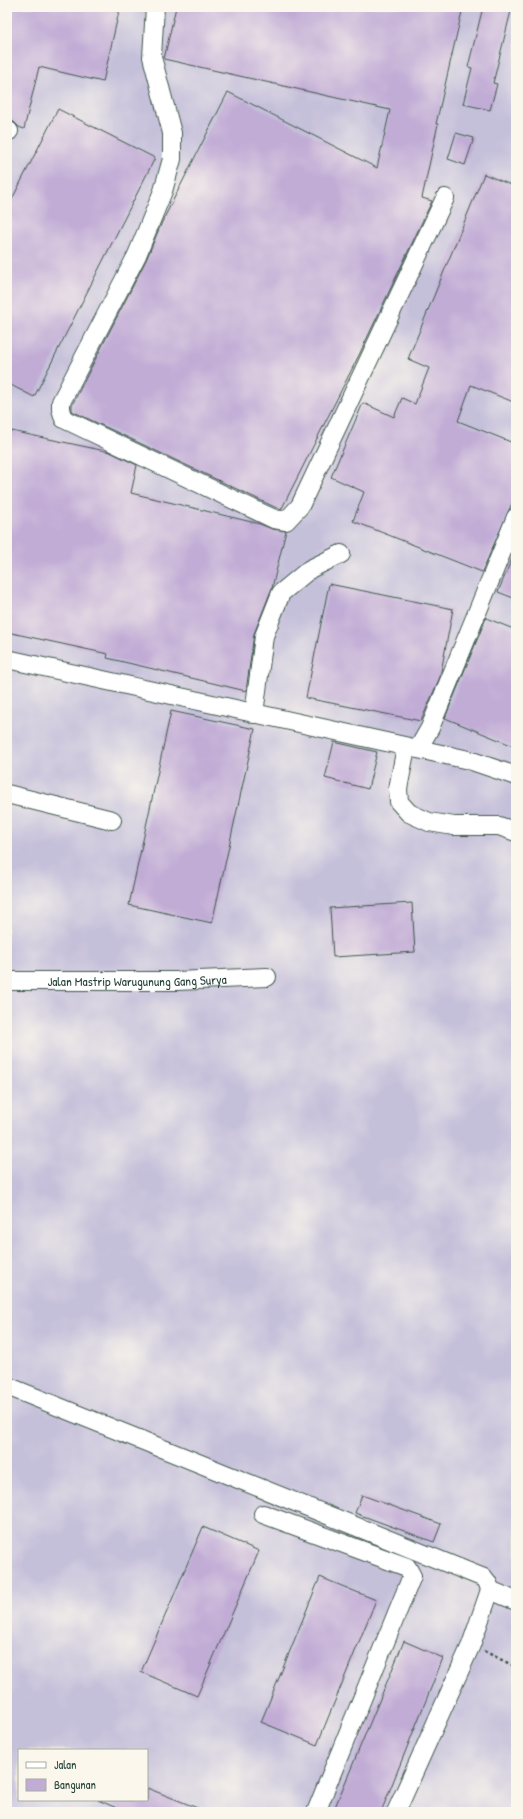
<svg xmlns="http://www.w3.org/2000/svg" width="523" height="1819" font-family="'Patrick Hand',sans-serif">
<rect width="100%" height="100%" fill="#fbf7ec"/>
<filter id="ink" filterUnits="userSpaceOnUse"><feTurbulence type="fractalNoise" baseFrequency=".025" numOctaves="2"/><feDisplacementMap in="SourceGraphic" scale="8" xChannelSelector="R" yChannelSelector="G"/><feConvolveMatrix kernelMatrix="1 2 1 2 8 2 1 2 1" color-interpolation-filters="sRGB"/></filter>
<filter id="wash" filterUnits="userSpaceOnUse"><feTurbulence type="fractalNoise" baseFrequency=".012" numOctaves="4" result="noise"/><feDisplacementMap in="SourceGraphic" scale="16" xChannelSelector="R" yChannelSelector="G"/><feGaussianBlur stdDeviation="0.9" result="paint"/><feColorMatrix in="noise" values="0 0 0 0 0 0 0 0 0 0 0 0 0 0 0 0 0 1.4 0 .05"/><feComposite in="paint" operator="in"/></filter>
<g filter="url(#wash)">
<rect width="100%" height="100%" fill="#f1e9ce"/>
<path fill="#c5c0da" fill-rule="evenodd" d="M7,7H516V1812H7ZM19,1750H147V1800H19Z"/>
<g id="blocks">
<g fill="#c1acd6">
<path d="M7,7H120L103,82L39,67L24,129L19,127L14,122L7,120Z"/>
<path d="M176,7H463L436,124H438L422,198L432,201L360,353L281,510L95,422L72,411V405L146,260L162,222L228,92L377,168L390,110L164,59Z"/>
<path d="M483,7H512L493,83L497,84L490,110L463,104L472,68L468,67Z"/>
<path d="M58,109L155,158L34,397L7,383V209Z"/>
<path d="M456,133L474,138L465,165L448,159Z"/>
<path d="M484,174L516,187V403L471,385L458,421L516,444V494L482,572L353,521L364,492L331,477L363,403L394,417L402,398L415,404L429,368L408,359Z"/>
<path d="M7,430L110,452L137,465L131,493L260,524L272,529L286,531L272,588L254,634L246,691L107,658L108,654L7,632Z"/>
<path d="M516,549V599L498,592Z"/>
<path d="M329,584L453,609L440,677L421,721L306,698Z"/>
<path d="M486,618L516,630V747L445,718Z"/>
<path d="M171,711L255,729L212,923L129,905Z"/>
<path d="M334,742L377,752L368,789L325,778Z"/>
<path d="M412,903L415,952L333,957L330,908Z"/>
<path d="M362,1495L441,1524L434,1542L355,1513Z"/>
<path d="M203,1527L259,1551L197,1696L141,1672Z"/>
<path d="M320,1577L376,1600L317,1745L261,1722Z"/>
<path d="M404,1641L443,1658L381,1812H363L354,1808L352,1812H333Z"/>
<path d="M147,1788L205,1811V1812H126L98,1800H147Z"/>
</g>
</g>
</g>
<g filter="url(#ink)">
<use href="#blocks" fill-opacity="0" stroke="#3e574b" stroke-width="1"/>
<g fill="none" stroke-linecap="round" stroke-linejoin="round">
<defs>
<g id="minor">
<path d="M155,7L152,57L172,133V159L163,191L137,255L61,402V409L64,419L274,519L286,521L300,506L445,198"/>
<path d="M7,130L9,131"/>
<path d="M7,659L418,749L430,728L516,517"/>
<path d="M254,714L264,636L281,593L310,569L341,554"/>
<path d="M406,747L398,789L399,802L409,813L429,822L454,826H499L516,832"/>
<path d="M418,749L469,760L516,776"/>
<path d="M7,794L112,820"/>
<path id="s1" d="M7,981H177L267,977"/>
<path d="M7,1386C167,1449 324,1515 484,1578L488,1583L490,1590L471,1645L396,1812"/>
<path d="M263,1514L407,1567L412,1576L316,1812"/>
<path d="M490,1590L516,1601"/>
</g>
</defs>
<use href="#minor" stroke="#3e574b" stroke-width="20"/>
<path stroke="#3e574b" stroke-width="2.5" stroke-dasharray="3 3" stroke-linecap="butt" d="M484,1651L516,1667"/>
<use href="#minor" stroke="#fff" stroke-width="18"/>
</g>
</g>
<g text-anchor="middle" dominant-baseline="central" stroke-width="3.5" stroke-linejoin="round" paint-order="stroke">
<g font-size="13" fill="#1f3d34" stroke="#fbf7ec">
<text stroke="none"><textPath href="#s1" startOffset="130">Jalan Mastrip Warugunung Gang Surya</textPath></text>
</g>
</g>
<rect width="523" height="1819" fill="none" stroke="#fbf7ec" stroke-width="24"/>
<rect x="18" y="1749" width="130" height="52" fill="#fbf7ec" stroke="#a3ada2"/>
<rect x="26" y="1762" width="20" height="6" fill="#ffffff" stroke="#a3ada2"/>
<text x="54" y="1769" font-size="12" fill="#1f3d34">Jalan</text>
<rect x="26" y="1779" width="20" height="12" fill="#c1acd6" stroke="#a3ada2"/>
<text x="54" y="1789" font-size="12" fill="#1f3d34">Bangunan</text>
</svg>
